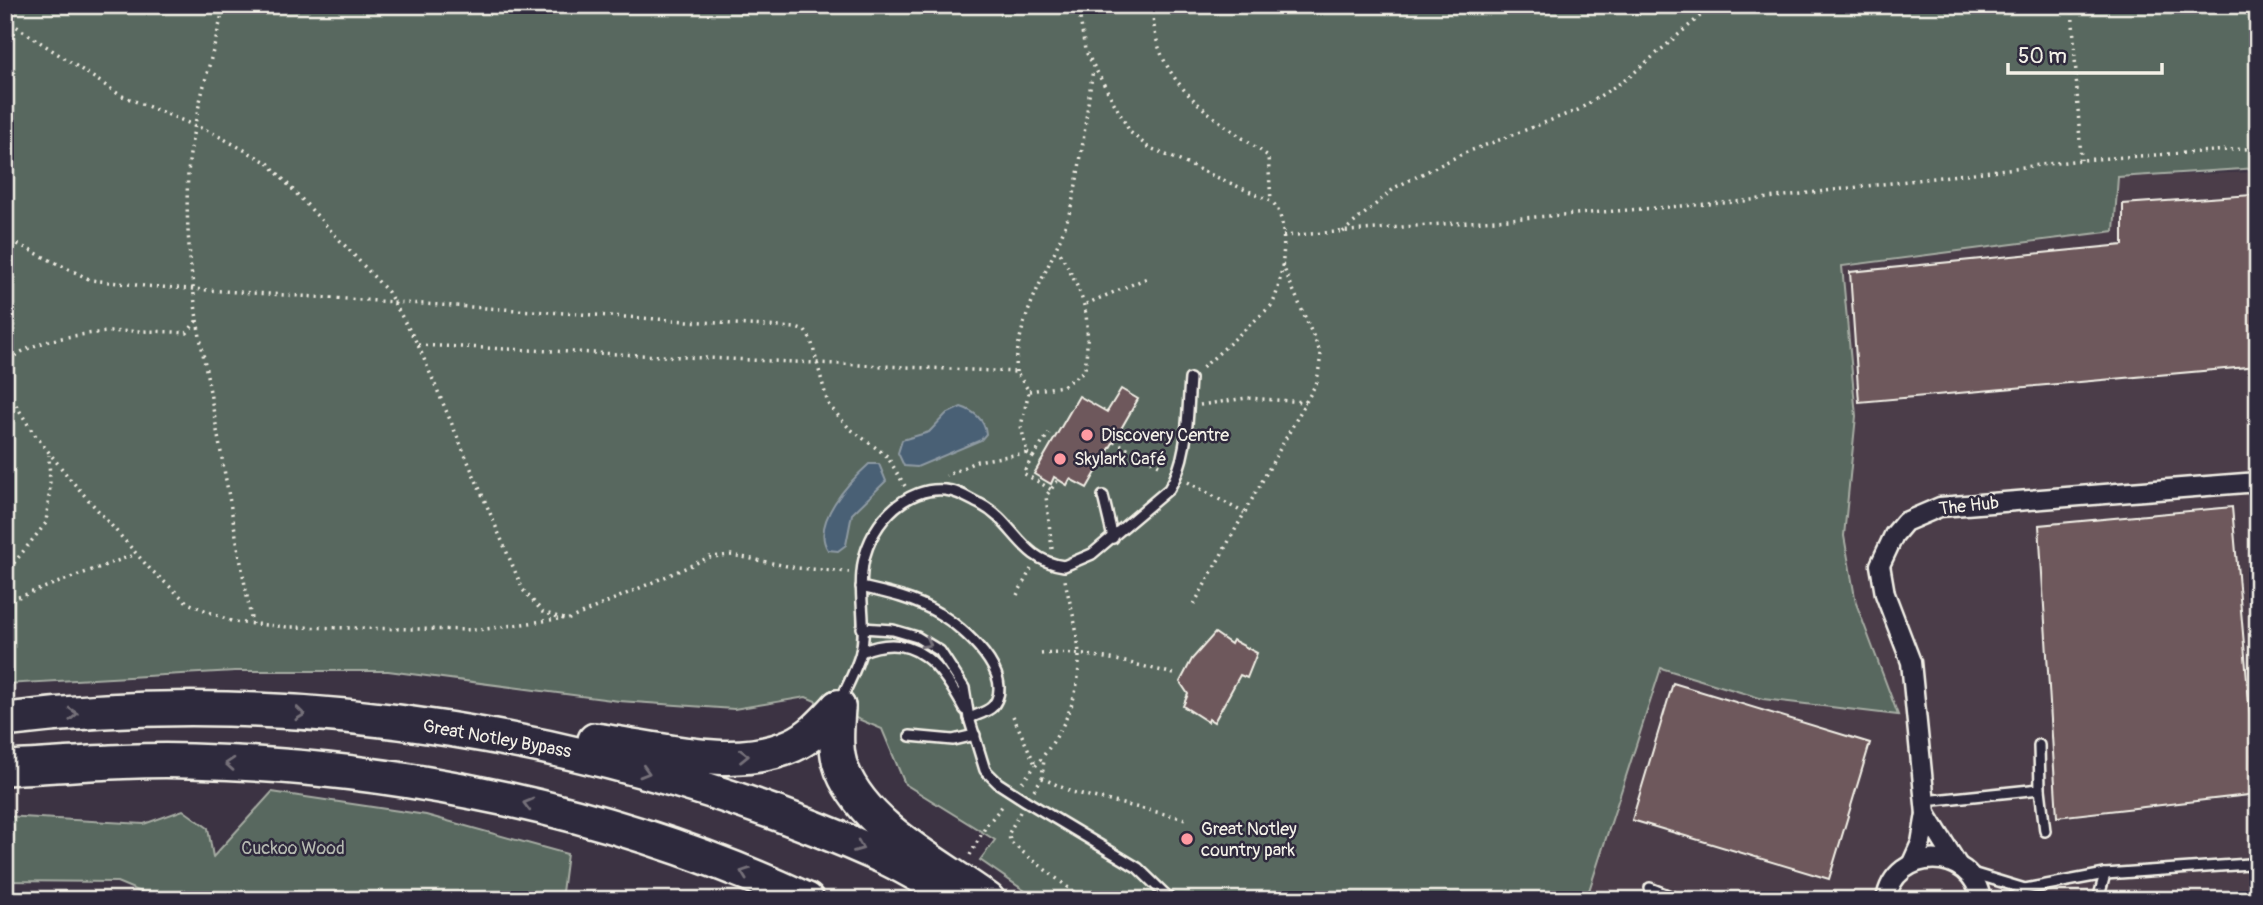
<svg xmlns="http://www.w3.org/2000/svg" width="2263" height="905" font-family="Pangolin,sans-serif">
<rect width="100%" height="100%" fill="#3c3343"/>
<filter id="ink" filterUnits="userSpaceOnUse"><feTurbulence type="fractalNoise" baseFrequency=".0143" numOctaves="2"/><feDisplacementMap in="SourceGraphic" scale="14" xChannelSelector="R" yChannelSelector="G"/><feConvolveMatrix kernelMatrix="1 2 1 2 8 2 1 2 1" color-interpolation-filters="sRGB"/></filter>
<g filter="url(#ink)">
<path fill="#4b3e4a" d="M2258,172V900H1586L1661,667L1763,699L1898,714L1856,603L1844,536L1856,416L1842,266L2113,231L2117,177Z"/>
<g fill="#58685e" stroke="#a6aca3" stroke-width="2">
<path d="M5,5H2258V168L2118,177L2114,231L1842,266L1856,416L1844,536L1856,603L1898,715L1763,699L1661,668L1586,900H1038L980,860L995,840L905,784L882,729L806,697L734,709L619,701L388,671H235L5,684Z"/>
<path d="M272,792L426,815L567,854L561,900H144L148,895L117,882L5,881V816L144,824L183,810L208,828L213,857Z"/>
</g>
<g fill="#4a6075" stroke="#8e9aa3" stroke-width="2">
<path d="M961,407C974,411 985,420 986,434L981,440L917,467L904,466L898,453L902,440L929,432L946,414Z"/>
<path d="M869,464H879L886,481L852,514L846,545L838,551L828,550C810,523 850,481 869,464Z"/>
</g>
<g fill="#6e595c" stroke="#f4f1e8" stroke-width="2">
<path d="M2252,195L2258,274V366L1859,402L1850,272L2123,245V204Z"/>
<path d="M1121,389L1138,399L1087,488L1070,479L1067,485L1054,477L1051,484L1034,474L1079,396L1107,412Z"/>
<path d="M2232,507L2257,794L2057,817L2039,525Z"/>
<path d="M1215,633L1231,644L1233,640L1257,653L1247,678L1240,675L1214,722L1209,719L1208,722L1183,706L1188,694L1180,682L1192,659Z"/>
<path d="M1673,683L1870,743L1829,879L1632,820Z"/>
</g>
<g fill="none" stroke-linecap="round" stroke-linejoin="round">
<defs>
<g id="lane">
<path d="M1103,496L1113,538"/>
<path d="M861,587C888,593 915,599 938,613C963,627 1017,675 993,706C988,712 976,715 969,718"/>
<path d="M862,628L893,630L917,637L940,651L964,688L969,718L985,770L998,783L1026,801L1138,868L1171,900"/>
<path d="M861,652C915,629 941,666 965,710"/>
<path d="M840,702C847,686 857,668 861,652C867,626 859,598 862,572C865,529 904,482 951,491C961,493 971,500 980,504C1015,522 1020,560 1064,566L1092,554L1169,489C1189,458 1187,415 1190,379"/>
<path d="M910,736L953,740L975,735"/>
<path d="M2039,745L2040,789"/>
<path d="M1925,801L2040,789L2045,831"/>
<path d="M1972,873L2025,889L2105,874L2249,864"/>
<path d="M1650,888L1680,900"/>
<path d="M2008,900L2025,889"/>
<path d="M2098,900L2105,874"/>
</g>
<g id="street">
<path d="M1926,814L1957,864"/>
<path d="M1912,863L1921,843L1926,814L1911,662L1885,594L1880,565L1894,535L1905,522L1940,507L2258,482"/>
<path d="M1886,900C1894,846 1973,846 1981,900"/>
</g>
<g id="highway">
<path d="M838,707C837,728 834,750 842,770C866,829 939,864 988,900"/>
<path d="M5,720C295,684 610,736 877,854C906,866 933,884 960,900"/>
<path d="M595,740C657,748 734,772 793,745C811,737 825,721 838,707"/>
<path d="M5,768C67,765 129,759 191,761C402,767 615,810 807,900"/>
</g>
</defs>
<use href="#lane" stroke="#f4f1e8" stroke-width="14"/>
<use href="#street" stroke="#f4f1e8" stroke-width="23"/>
<use href="#highway" stroke="#f4f1e8" stroke-width="38"/>
<g stroke="#f4f1e8" stroke-width="3.5" stroke-dasharray="2 5" stroke-linecap="butt">
<path d="M1078,5L1085,50L1130,132L1148,147L1271,201C1292,218 1283,283 1272,305L1199,371"/>
<path d="M1153,5C1151,84 1213,116 1268,156L1271,201"/>
<path d="M2072,5L2081,160"/>
<path d="M5,19L120,95L213,133L268,163L388,292L418,345L523,590L543,612L567,620L710,557L732,555L797,568L849,572"/>
<path d="M1343,232L1396,187L1462,154L1578,110L1628,78L1713,5"/>
<path d="M1283,236L1735,202L2081,160L2258,148"/>
<path d="M5,238L91,280L145,286L796,328L805,331L811,340L828,404L849,428L887,456L905,486"/>
<path d="M1086,304L1147,278"/>
<path d="M197,320L252,624"/>
<path d="M418,345L1016,372L1029,391L1021,426L1027,453L977,461L946,476"/>
<path d="M5,365C36,328 141,329 187,333L197,320C191,271 185,224 188,174C192,116 212,62 224,5"/>
<path d="M1016,372C1016,314 1053,267 1069,214C1082,168 1085,117 1093,70"/>
<path d="M5,387L32,431L70,479L150,569L188,603L233,622L288,627L478,630L558,619"/>
<path d="M1029,391L1063,386L1085,370C1091,310 1086,301 1058,249"/>
<path d="M1200,405L1247,398L1306,402"/>
<path d="M1114,441L1163,467"/>
<path d="M1027,453L1033,457L1023,473L1052,490"/>
<path d="M1033,457L1049,433"/>
<path d="M1188,482L1244,513"/>
<path d="M1052,549L1046,496L1058,480"/>
<path d="M5,574L46,523L50,487L49,455"/>
<path d="M1017,595L1031,569"/>
<path d="M5,602L136,554"/>
<path d="M1194,604L1317,382L1321,354L1282,264"/>
<path d="M1041,654C1088,650 1133,664 1178,675"/>
<path d="M1013,716L1036,766"/>
<path d="M1042,778L1072,792L1186,819"/>
<path d="M1022,782C1063,735 1088,693 1076,629C1073,612 1068,597 1065,580"/>
<path d="M1034,790L1042,778L1044,759"/>
<path d="M1020,812L1009,833L1010,842L1084,900"/>
<path d="M970,855L986,826L1004,804"/>
</g>
<use href="#lane" stroke="#2f2a3d" stroke-width="9"/>
<use href="#street" stroke="#2f2a3d" stroke-width="18"/>
<use href="#highway" stroke="#2f2a3d" stroke-width="33"/>
</g>
<defs><path id="oneway-chevron" d="M-2-3.5L2.5 0L-2 3.5" fill="none" stroke-width="1.6" stroke-linecap="round" stroke-linejoin="round" transform="scale(1.75)"/></defs>
<g stroke="#747079">
<use href="#oneway-chevron" transform="translate(927 643) rotate(29)"/>
<use href="#oneway-chevron" transform="translate(73 714) rotate(-3)"/>
<use href="#oneway-chevron" transform="translate(300 714) rotate(6)"/>
<use href="#oneway-chevron" transform="translate(744 756) rotate(-1)"/>
<use href="#oneway-chevron" transform="translate(230 764) rotate(-176)"/>
<use href="#oneway-chevron" transform="translate(645 772) rotate(16)"/>
<use href="#oneway-chevron" transform="translate(528 804) rotate(-165)"/>
<use href="#oneway-chevron" transform="translate(859 847) rotate(22)"/>
<use href="#oneway-chevron" transform="translate(745 873) rotate(-160)"/>
</g>
</g>
<g fill="#ff9aa2" stroke="#2f2a3d" stroke-width="2.5">
<circle cx="1087" cy="435" r="7"/>
<circle cx="1060" cy="459" r="7"/>
<circle cx="1187" cy="839" r="7"/>
</g>
<g text-anchor="middle" dominant-baseline="central" stroke-width="5" stroke-linejoin="round" paint-order="stroke">
<g font-size="18" fill="#f4f1e8" stroke="#2f2a3d" text-anchor="start">
<text x="1101" y="435">Discovery Centre</text>
<text x="1074" y="459">Skylark Café</text>
<text x="1201" y="829">Great Notley<tspan x="1201" dy="21">country park</tspan></text>
</g>
<g font-size="18" fill="#f4f1e8" stroke="#2f2a3d">
<text transform="translate(1969 506) rotate(-6)">The Hub</text>
<text transform="translate(497 739) rotate(10)">Great Notley Bypass</text>
</g>
<g font-size="18" fill="#b6bab1" stroke="#2f2a3d">
<text x="293" y="848">Cuckoo Wood</text>
</g>
</g>
<rect width="2263" height="905" fill="none" stroke="#2f2a3d" stroke-width="28"/>
<rect x="14" y="14" width="2235" height="877" fill="none" stroke="#f4f1e8" stroke-width="2.5" filter="url(#ink)"/>
<path d="M2008 63v10h154v-10" fill="none" stroke="#f4f1e8" stroke-width="3.5"/>
<text x="2018" y="63" font-size="21" fill="#f4f1e8" stroke="#2f2a3d" stroke-width="5" paint-order="stroke">50 m</text>
</svg>
